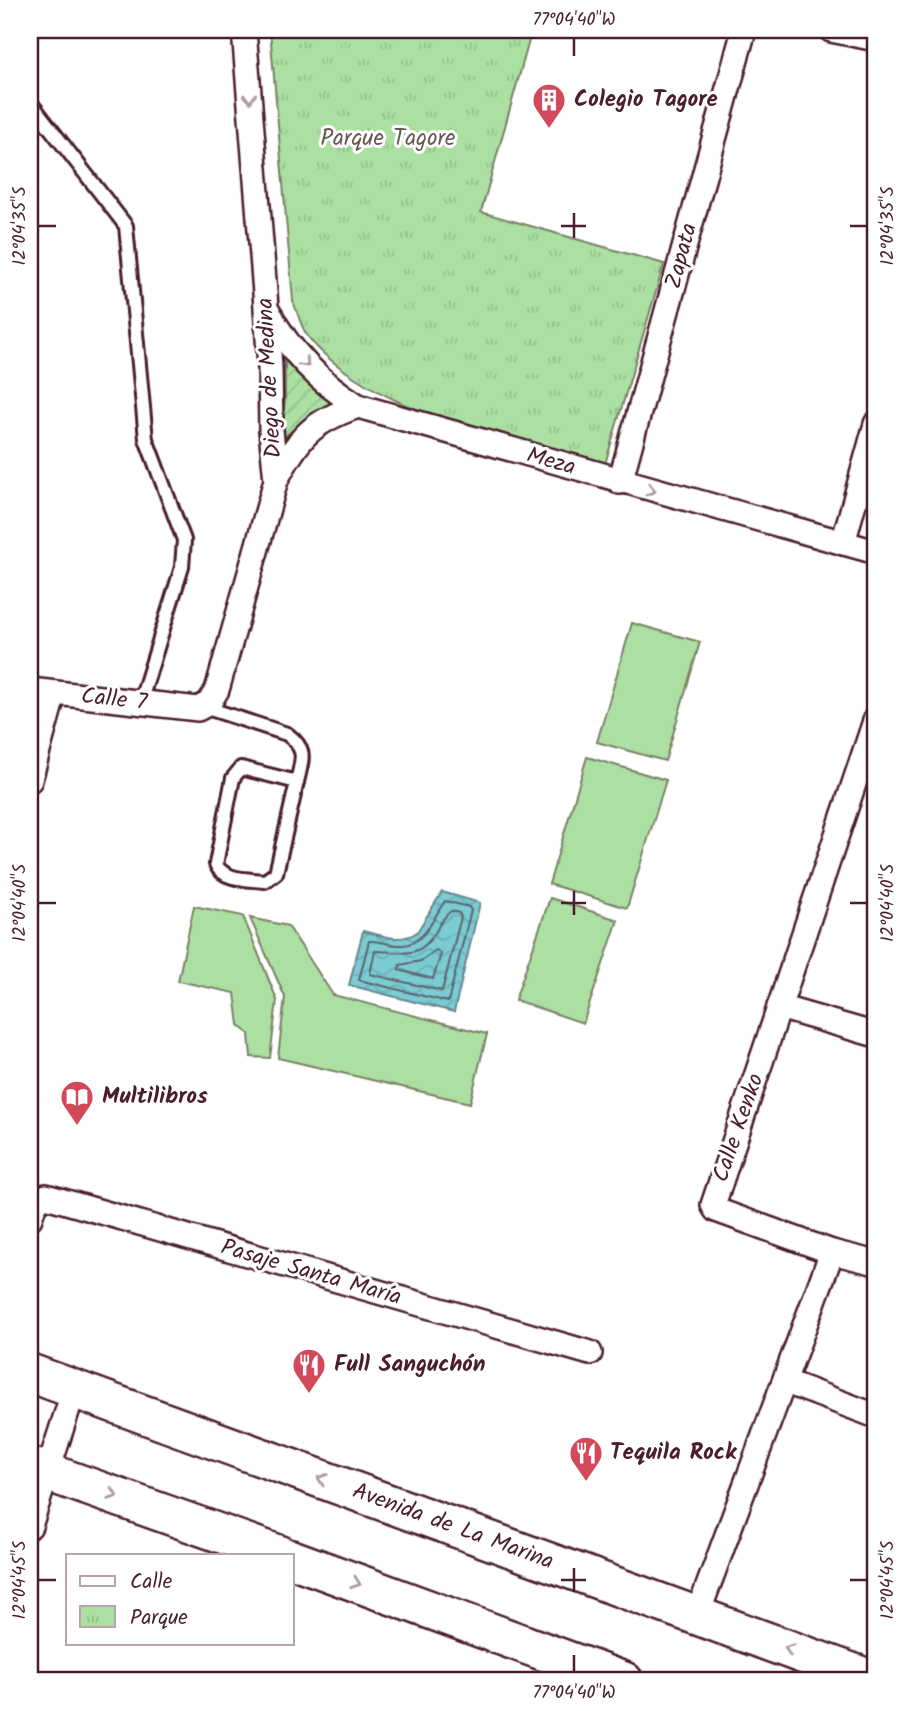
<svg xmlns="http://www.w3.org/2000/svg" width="906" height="1711" font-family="Kalam,sans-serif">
<defs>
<pattern id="park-tufts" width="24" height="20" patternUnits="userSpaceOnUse" patternTransform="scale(1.75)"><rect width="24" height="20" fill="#abe0a2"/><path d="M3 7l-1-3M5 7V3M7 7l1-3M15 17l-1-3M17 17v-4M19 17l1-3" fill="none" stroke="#95c08c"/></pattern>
<pattern id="garden-furrows" width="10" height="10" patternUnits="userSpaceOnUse" patternTransform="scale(1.75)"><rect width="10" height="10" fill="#abe0a2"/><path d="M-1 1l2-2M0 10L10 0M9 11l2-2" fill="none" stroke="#95c08c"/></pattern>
<pattern id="water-waves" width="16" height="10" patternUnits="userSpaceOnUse" patternTransform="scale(1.75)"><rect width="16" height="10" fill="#7accd2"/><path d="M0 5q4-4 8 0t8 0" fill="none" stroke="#6bafb4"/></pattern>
</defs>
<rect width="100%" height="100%" fill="#fff"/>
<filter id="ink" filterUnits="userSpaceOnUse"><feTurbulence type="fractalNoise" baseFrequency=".0143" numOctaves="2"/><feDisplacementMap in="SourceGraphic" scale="14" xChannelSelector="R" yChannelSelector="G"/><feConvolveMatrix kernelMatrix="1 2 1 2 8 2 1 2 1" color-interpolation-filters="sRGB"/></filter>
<g filter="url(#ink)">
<g fill="#abe0a2" stroke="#7a8066" stroke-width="2">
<path d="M632,623L700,642L665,761L597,742Z"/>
<path d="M587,757L666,780L627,908L549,884Z"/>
<path d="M550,898L618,920L583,1023L515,1000Z"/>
<path d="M194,906L243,916L277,1000L270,1058L251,1057L249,1034L239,1025L235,993L178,981Z"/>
<path d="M250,918L288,926L333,995L487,1034L470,1103L278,1058L285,997Z"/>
</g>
<path fill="url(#park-tufts)" stroke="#7a8066" stroke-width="2" d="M270,30H532L481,212L664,264L605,464L413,408C379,394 325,364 305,332C300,323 297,311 293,301Z"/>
<path fill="url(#garden-furrows)" stroke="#7a8066" stroke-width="2" d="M285,360L301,377L337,404L310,415L281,440L285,400Z"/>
<path fill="url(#water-waves)" stroke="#67878f" stroke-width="2" d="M442,892L480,903L454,1012L349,985L363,931C380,935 401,944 417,932Z"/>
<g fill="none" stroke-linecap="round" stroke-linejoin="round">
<g stroke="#5d646e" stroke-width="2">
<path d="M445,901L469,907L471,910L448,1002L359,980L369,941C380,940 391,946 403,945C425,944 434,916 445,901Z"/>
<path d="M451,911L459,913L461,917L442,991L370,974L375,951C402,951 417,961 435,933C439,925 444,916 451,911Z"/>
<path d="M436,950L441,954L433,979L399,970L400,965L421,961Z"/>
</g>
<defs>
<g id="lane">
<path d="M30,102L126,226L146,439L184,540L182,567L140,703"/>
<path d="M204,707L287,734C308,750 302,759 297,782"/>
<path d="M241,768L297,782L276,873L265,881C249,879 223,881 216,864L233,778Z"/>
</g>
<g id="street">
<path d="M831,30L876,39"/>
<path d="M269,313C290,352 321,383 358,406L876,552"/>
<path d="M276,480C299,437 311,422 358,406"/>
<path d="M620,482L744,30"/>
<path d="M843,543L876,424"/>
<path d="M30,690L198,709L209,703L217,690L276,480L271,430L270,368L265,293L244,30"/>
<path d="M876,718L713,1205L716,1210L832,1252L876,1263"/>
<path d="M30,780L54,693"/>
<path d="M779,1007L876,1035"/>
<path d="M30,1218C33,1209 35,1199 46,1196L590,1353"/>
<path d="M786,1382L876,1416"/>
<path d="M30,1526L74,1390"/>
<path d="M697,1616L832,1252"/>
</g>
<g id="primary">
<path id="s1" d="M30,1373L876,1681"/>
<path d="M30,1466L281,1555"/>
<path d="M292,1559L624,1681"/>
</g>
</defs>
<use href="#lane" stroke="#4a1f2b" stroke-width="18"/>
<use href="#street" stroke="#4a1f2b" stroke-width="28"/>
<use href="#primary" stroke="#4a1f2b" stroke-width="42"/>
<use href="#lane" stroke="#fff" stroke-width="12"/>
<use href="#street" stroke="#fff" stroke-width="23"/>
<use href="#primary" stroke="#fff" stroke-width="37"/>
</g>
<defs><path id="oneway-chevron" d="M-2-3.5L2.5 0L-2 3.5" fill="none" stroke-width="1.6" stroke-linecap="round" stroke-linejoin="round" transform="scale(1.75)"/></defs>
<g stroke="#ae9aa0">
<use href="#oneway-chevron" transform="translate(250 98) rotate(85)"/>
<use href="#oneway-chevron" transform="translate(305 363) rotate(47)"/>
<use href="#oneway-chevron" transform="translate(651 490) rotate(15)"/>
<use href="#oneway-chevron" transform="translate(322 1479) rotate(-160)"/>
<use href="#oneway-chevron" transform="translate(113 1495) rotate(20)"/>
<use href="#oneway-chevron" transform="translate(356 1583) rotate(20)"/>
<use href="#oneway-chevron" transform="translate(789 1649) rotate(-160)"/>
</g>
</g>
<path fill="none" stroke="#4a1f2b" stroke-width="2.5" d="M574,38V56M574,213V238M38,226H56M561,226H586M850,226H867M574,891V915M38,903H56M561,903H586M850,903H867M574,1568V1592M38,1580H56M561,1580H586M850,1580H867M574,1655V1672"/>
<defs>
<symbol id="building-pin" viewBox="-11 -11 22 30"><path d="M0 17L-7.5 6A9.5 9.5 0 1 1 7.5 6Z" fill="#d1495b" stroke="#fff"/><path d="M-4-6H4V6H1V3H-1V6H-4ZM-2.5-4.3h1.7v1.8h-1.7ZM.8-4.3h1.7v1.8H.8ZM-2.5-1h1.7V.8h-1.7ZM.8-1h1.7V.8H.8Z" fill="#fff"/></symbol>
<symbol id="library-pin" viewBox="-11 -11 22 30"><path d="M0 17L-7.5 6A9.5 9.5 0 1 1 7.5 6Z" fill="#d1495b" stroke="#fff"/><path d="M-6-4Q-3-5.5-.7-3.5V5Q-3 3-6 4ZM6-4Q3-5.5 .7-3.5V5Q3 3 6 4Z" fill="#fff"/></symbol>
<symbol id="restaurant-pin" viewBox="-11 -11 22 30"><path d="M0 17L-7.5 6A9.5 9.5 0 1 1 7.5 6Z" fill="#d1495b" stroke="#fff"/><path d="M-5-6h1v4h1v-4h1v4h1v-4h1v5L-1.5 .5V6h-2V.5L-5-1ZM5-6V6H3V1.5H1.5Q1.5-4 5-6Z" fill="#fff"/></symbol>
</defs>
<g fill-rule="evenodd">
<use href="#building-pin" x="530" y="81" width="38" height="52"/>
<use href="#library-pin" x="58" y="1078" width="38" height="52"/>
<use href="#restaurant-pin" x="290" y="1346" width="38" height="52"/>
<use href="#restaurant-pin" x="567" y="1434" width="38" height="52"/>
</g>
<g text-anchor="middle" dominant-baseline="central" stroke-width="6" stroke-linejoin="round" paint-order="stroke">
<g font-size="23" font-weight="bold" fill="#4a1f2b" stroke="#fff" text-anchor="start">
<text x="574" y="100">Colegio Tagore</text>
<text x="102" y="1097">Multilibros</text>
<text x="334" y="1365">Full Sanguchón</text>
<text x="610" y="1453">Tequila Rock</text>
</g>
<g font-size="23" fill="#67594f" stroke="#fff">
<text x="388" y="139">Parque Tagore</text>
</g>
<g font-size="23" fill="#4a1f2b" stroke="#fff">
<text transform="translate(682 256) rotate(-75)">Zapata</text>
<text transform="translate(270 378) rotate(-93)">Diego de Medina</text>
<text transform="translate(551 462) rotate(16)">Meza</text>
<text transform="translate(114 700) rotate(6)">Calle 7</text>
<text transform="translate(739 1128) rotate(-71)">Calle Kenko</text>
<text transform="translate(311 1273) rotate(16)">Pasaje Santa María</text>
<text stroke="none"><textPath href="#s1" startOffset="450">Avenida de La Marina</textPath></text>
</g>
</g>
<rect width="906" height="1711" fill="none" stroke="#fff" stroke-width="77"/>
<rect x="66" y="1554" width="228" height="91" fill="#ffffff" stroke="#b7a5aa" stroke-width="2"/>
<rect x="80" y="1576" width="35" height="10" fill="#ffffff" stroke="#b7a5aa" stroke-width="2"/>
<text x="130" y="1588" font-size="21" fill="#4a1f2b">Calle</text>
<rect x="80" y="1606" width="35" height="21" fill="url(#park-tufts)" stroke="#b7a5aa" stroke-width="2"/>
<text x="130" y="1624" font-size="21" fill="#4a1f2b">Parque</text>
<rect x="38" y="38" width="829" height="1634" fill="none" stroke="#4a1f2b" stroke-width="2.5"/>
<g font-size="18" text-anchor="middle" fill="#4a1f2b">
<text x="574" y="25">77°04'40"W</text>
<text transform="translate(19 226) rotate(-90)" y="6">12°04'35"S</text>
<text transform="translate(887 226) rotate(-90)" y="6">12°04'35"S</text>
<text transform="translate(19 903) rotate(-90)" y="6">12°04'40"S</text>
<text transform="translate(887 903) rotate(-90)" y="6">12°04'40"S</text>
<text transform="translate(19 1580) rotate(-90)" y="6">12°04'45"S</text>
<text transform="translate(887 1580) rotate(-90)" y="6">12°04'45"S</text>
<text x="574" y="1698">77°04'40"W</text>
</g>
</svg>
